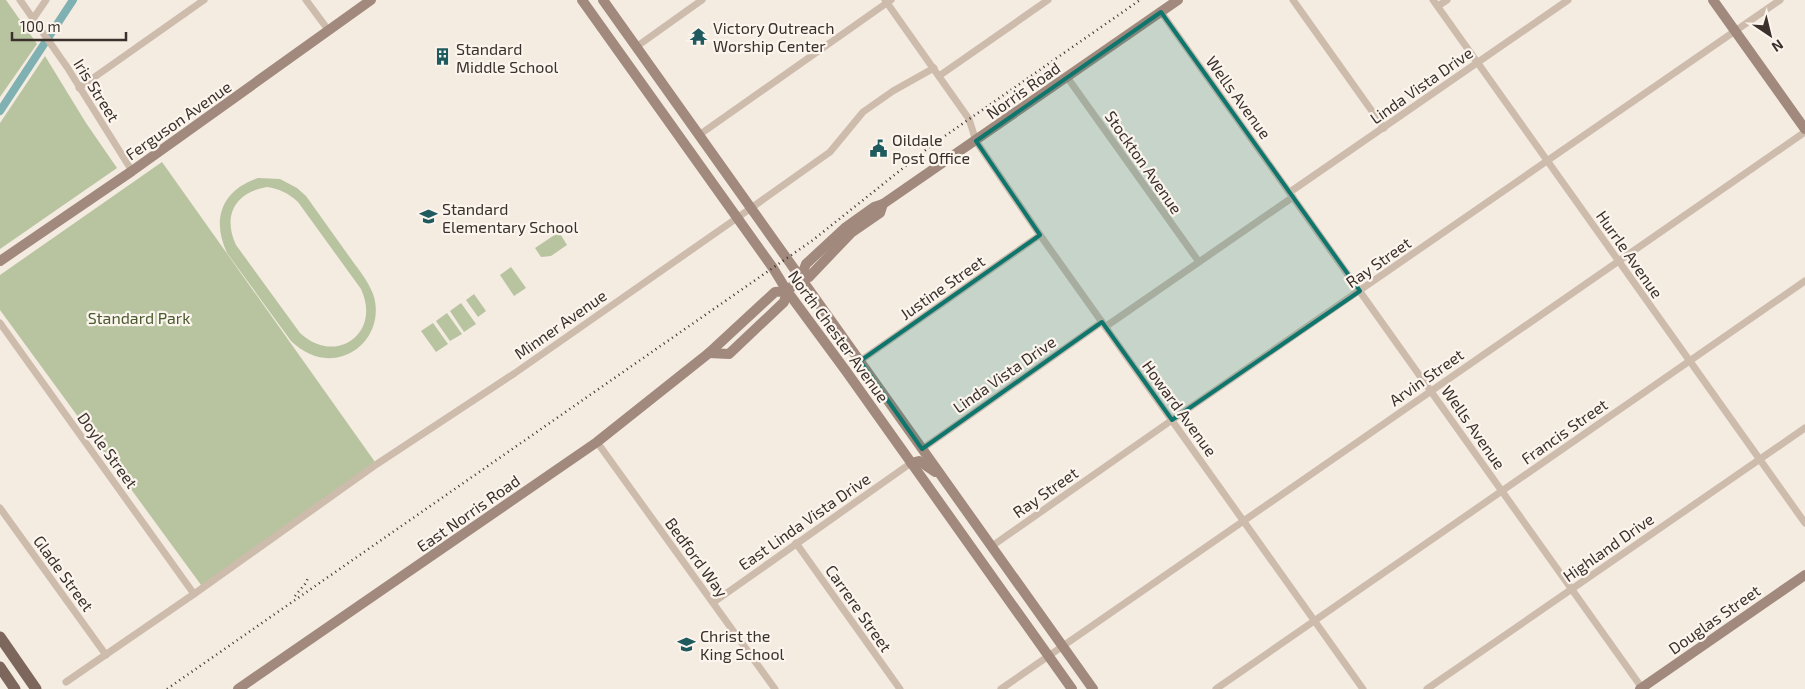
<svg xmlns="http://www.w3.org/2000/svg" width="1805" height="689" font-family="'Exo 2',sans-serif">
<rect width="100%" height="100%" fill="#f4ebe1"/>
<g fill="#b8c4a0" fill-rule="evenodd">
<path d="M0,0H6L37,44L0,97Z"/>
<path d="M45,56L86,123L117,168L0,249V123Z"/>
<path d="M162,162L375,462L204,589L0,310V275Z"/>
<path d="M258,178L280,179L297,188L306,196C321,217 336,238 351,259C359,270 368,281 373,294C382,319 369,348 343,356C323,362 306,355 291,341L227,253C211,219 222,190 258,178ZM267,187C280,189 288,193 298,202L361,289C382,334 335,366 300,333L236,245C222,215 236,192 267,187Z"/>
<path d="M559,232L567,245L551,256L541,257L535,248Z"/>
<path d="M511,267L526,288L514,296L500,275Z"/>
<path d="M474,294L486,311L478,317L466,300Z"/>
<path d="M461,303L476,324L464,332L450,311Z"/>
<path d="M447,313L462,334L450,341L436,321Z"/>
<path d="M433,323L448,344L436,352L421,331Z"/>
</g>
<g fill="none" stroke-linecap="round" stroke-linejoin="round">
<path stroke="#7fb0b2" stroke-width="8" d="M0,111L73,0"/>
<g stroke="#cdbbac" stroke-width="7">
<path d="M20,0L67,67L132,171"/>
<path d="M306,0L329,31"/>
<path d="M885,0L969,119L976,141L1040,235L1363,689"/>
<path d="M1293,0L1384,128"/>
<path d="M1433,0L1805,523"/>
<path d="M1438,6L1447,0"/>
<path d="M1161,12L1642,688"/>
<path d="M33,19L46,0"/>
<path d="M636,47L702,0"/>
<path d="M939,76L1048,0"/>
<path d="M1067,77L1199,262"/>
<path d="M79,88L204,0"/>
<path d="M699,135L891,0"/>
<path d="M1290,192L1568,0"/>
<path d="M0,323L194,594"/>
<path d="M1105,327L1293,197"/>
<path d="M860,361L1040,235"/>
<path d="M597,442L775,689"/>
<path d="M922,449L1102,322"/>
<path d="M0,508L106,655"/>
<path d="M796,543L900,689"/>
<path d="M992,546L1172,420L1780,0"/>
<path d="M714,602L911,463"/>
<path d="M66,682L194,594L377,464L515,373L737,218L830,152L863,112L893,91L934,68"/>
<path d="M1001,689L1805,132"/>
<path d="M1216,689L1805,281"/>
<path d="M1427,689L1805,428"/>
</g>
<g stroke="#a18a7d" stroke-width="10">
<path d="M582,0L773,268L787,291L846,371L1072,689"/>
<path d="M603,0L1093,689"/>
<path d="M1713,0L1805,129"/>
<path d="M0,261L132,171L371,0"/>
<path d="M800,279L809,277L851,233L880,213L883,204"/>
<path d="M709,353L729,354L784,302L787,291L800,279L806,264L846,227L874,207L883,204L1178,0"/>
<path d="M911,463L919,461L935,472"/>
<path d="M238,689L597,442L709,353L775,292L787,291"/>
<path d="M1640,689L1805,575"/>
</g>
<g stroke="#7d675c" stroke-width="11">
<path d="M0,637L36,689"/>
<path d="M0,667L15,689"/>
</g>
<g stroke="#3b302b" stroke-width="2.5" stroke-dasharray="1 4" stroke-linecap="butt">
<path d="M295,596L305,584L309,576"/>
<path d="M167,689L813,240L932,145L1140,0"/>
</g>
</g>
<path fill="#0f766e" fill-opacity="0.2" stroke="#0f766e" stroke-width="4" stroke-linejoin="round" d="M1161,12L1360,291L1172,420L1102,322L922,449L860,361L1040,235L976,141Z"/>
<defs>
<symbol id="temple-bare" viewBox="-9 -9 18 18"><path d="M0-6L5-2H3V0L6.5 2.5H4V6H1.5V3h-3V6H-4V2.5H-6.5L-3 0V-2H-5Z" fill="#1f5a5e" stroke="#fbf5ee" stroke-width="2.5" paint-order="stroke"/></symbol>
<symbol id="building-bare" viewBox="-9 -9 18 18"><path d="M-4-6H4V6H1V3H-1V6H-4ZM-2.5-4.3h1.7v1.8h-1.7ZM.8-4.3h1.7v1.8H.8ZM-2.5-1h1.7V.8h-1.7ZM.8-1h1.7V.8H.8Z" fill="#1f5a5e" stroke="#fbf5ee" stroke-width="2.5" paint-order="stroke"/></symbol>
<symbol id="civic-bare" viewBox="-9 -9 18 18"><path d="M-.6-6.5H3V-4.5H.6V-3L4-1V1h2V6H-6V1h2V-1L-.6-3ZM-1.2 2.5V6h2.4V2.5Z" fill="#1f5a5e" stroke="#fbf5ee" stroke-width="2.5" paint-order="stroke"/></symbol>
<symbol id="school-bare" viewBox="-9 -9 18 18"><path d="M0-5L7-2L0 1L-7-2ZM-4 1L0 2.5L4 1V4Q0 6-4 4Z" fill="#1f5a5e" stroke="#fbf5ee" stroke-width="2.5" paint-order="stroke"/></symbol>
</defs>
<g fill-rule="evenodd">
<use href="#temple-bare" x="686" y="24" width="25" height="25"/>
<use href="#building-bare" x="430" y="44" width="25" height="25"/>
<use href="#civic-bare" x="866" y="136" width="25" height="25"/>
<use href="#school-bare" x="416" y="204" width="25" height="25"/>
<use href="#school-bare" x="674" y="632" width="25" height="25"/>
</g>
<g text-anchor="middle" dominant-baseline="central" stroke-width="4.5" stroke-linejoin="round" paint-order="stroke">
<g font-size="16" fill="#3b302b" stroke="#fbf5ee" text-anchor="start">
<text x="713" y="27">Victory Outreach<tspan x="713" dy="18">Worship Center</tspan></text>
<text x="456" y="48">Standard<tspan x="456" dy="18">Middle School</tspan></text>
<text x="892" y="139">Oildale<tspan x="892" dy="18">Post Office</tspan></text>
<text x="442" y="208">Standard<tspan x="442" dy="18">Elementary School</tspan></text>
<text x="700" y="635">Christ the<tspan x="700" dy="18">King School</tspan></text>
</g>
<g font-size="16" fill="#3b302b" stroke="#fbf5ee">
<text transform="translate(1421 85) rotate(-35)">Linda Vista Drive</text>
<text transform="translate(97 90) rotate(58)">Iris Street</text>
<text transform="translate(1023 90) rotate(-35)">Norris Road</text>
<text transform="translate(1239 97) rotate(54)">Wells Avenue</text>
<text transform="translate(178 120) rotate(-35)">Ferguson Avenue</text>
<text transform="translate(1144 162) rotate(55)">Stockton Avenue</text>
<text transform="translate(1630 254) rotate(55)">Hurrle Avenue</text>
<text transform="translate(1378 262) rotate(-35)">Ray Street</text>
<text transform="translate(942 287) rotate(-35)">Justine Street</text>
<text transform="translate(560 324) rotate(-35)">Minner Avenue</text>
<text transform="translate(839 336) rotate(54)">North Chester Avenue</text>
<text transform="translate(1004 374) rotate(-35)">Linda Vista Drive</text>
<text transform="translate(1426 377) rotate(-35)">Arvin Street</text>
<text transform="translate(1180 408) rotate(54)">Howard Avenue</text>
<text transform="translate(1474 427) rotate(55)">Wells Avenue</text>
<text transform="translate(1564 431) rotate(-35)">Francis Street</text>
<text transform="translate(108 450) rotate(54)">Doyle Street</text>
<text transform="translate(1045 492) rotate(-35)">Ray Street</text>
<text transform="translate(468 513) rotate(-35)">East Norris Road</text>
<text transform="translate(804 521) rotate(-35)">East Linda Vista Drive</text>
<text transform="translate(1608 547) rotate(-35)">Highland Drive</text>
<text transform="translate(697 557) rotate(54)">Bedford Way</text>
<text transform="translate(64 573) rotate(54)">Glade Street</text>
<text transform="translate(859 608) rotate(55)">Carrere Street</text>
<text transform="translate(1714 619) rotate(-35)">Douglas Street</text>
</g>
<g font-size="16" fill="#4a5a2e" stroke="#fbf5ee">
<text x="139" y="317">Standard Park</text>
</g>
</g>
<g transform="translate(1770 35) rotate(145)" stroke="#fbf5ee" stroke-width="4" paint-order="stroke">
<path d="M0-4L9 19L0 12L-9 19Z" fill="#3b302b"/>
<text y="-8" font-size="14" font-weight="bold" text-anchor="middle" fill="#3b302b">N</text>
</g>
<path d="M12 32v8h114v-8" fill="none" stroke="#3b302b" stroke-width="2.5"/>
<text x="20" y="32" font-size="15" fill="#3b302b" stroke="#fbf5ee" stroke-width="4" paint-order="stroke">100 m</text>
</svg>
